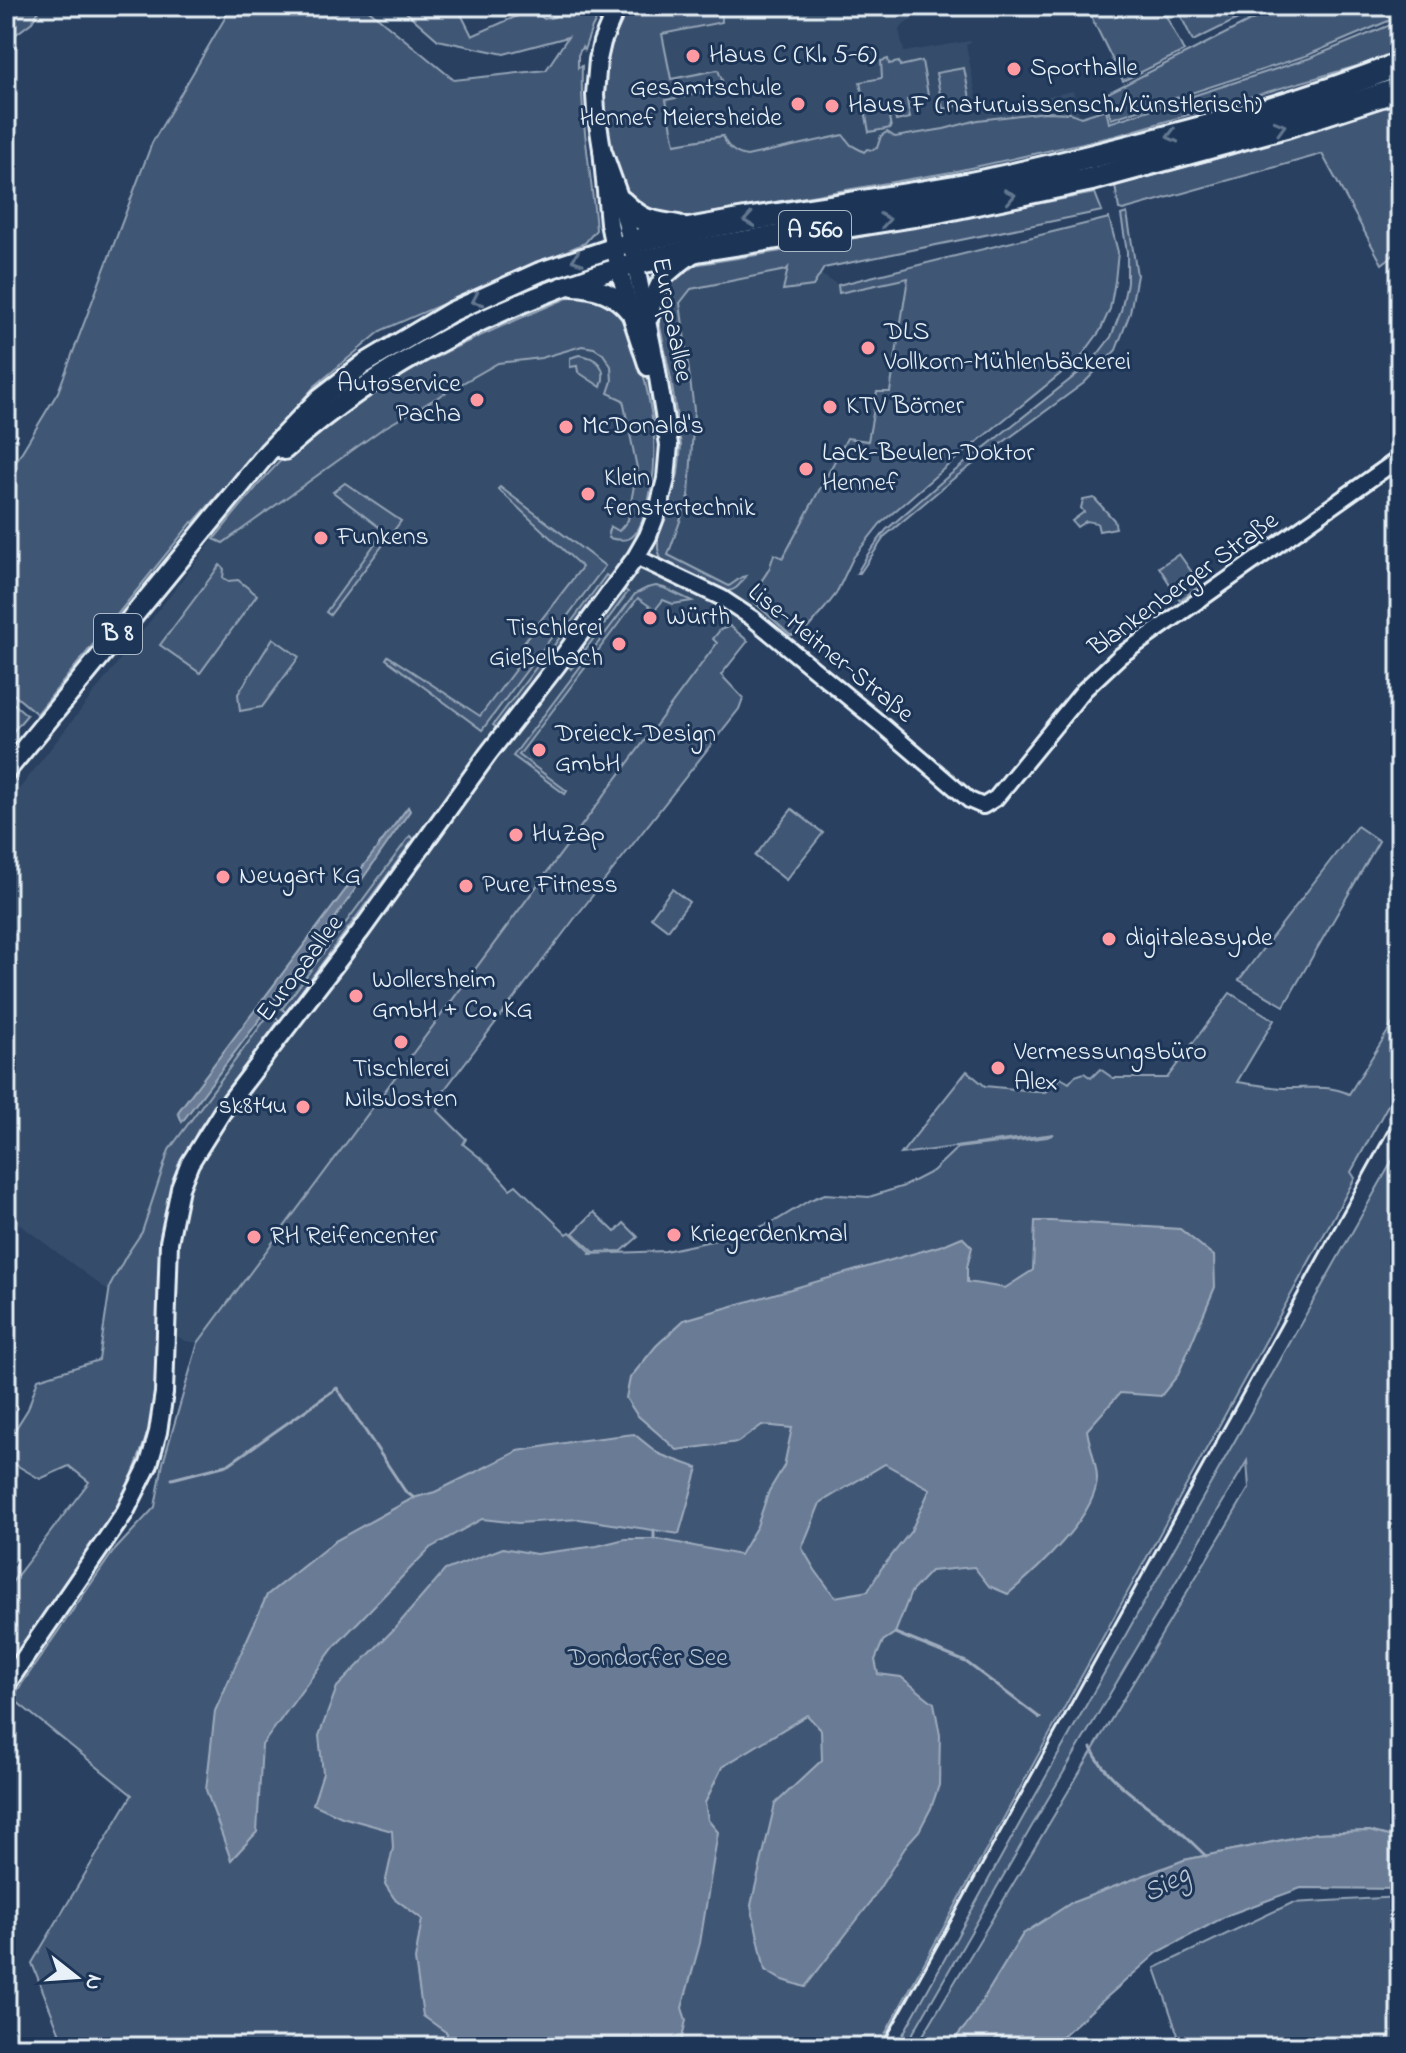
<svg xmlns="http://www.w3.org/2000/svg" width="1406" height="2053" font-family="'Indie Flower',sans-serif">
<rect width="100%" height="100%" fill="#294061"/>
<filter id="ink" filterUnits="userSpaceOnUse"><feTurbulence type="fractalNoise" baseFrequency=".0125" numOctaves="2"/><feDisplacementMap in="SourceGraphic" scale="16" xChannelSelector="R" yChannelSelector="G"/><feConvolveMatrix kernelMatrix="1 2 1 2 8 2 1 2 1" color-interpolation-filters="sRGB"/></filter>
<g filter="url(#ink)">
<g fill="#364d6b" fill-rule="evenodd">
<path d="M643,6H915L910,16L911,21L906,22L899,30L904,52L970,41L971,43L966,45L979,110L1073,91L1079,115L788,175L668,190Z"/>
<path d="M801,248L813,286L820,274L838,285L840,293L908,278L890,393L877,392L868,441L846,438L782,559L774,554L770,567L756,589L753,599L755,603L737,632L730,626L713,639L717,642L198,1343L185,1341L135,1311L6,1214V806L214,539L224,543L382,429L498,363L541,358L582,346L594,348L603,354L611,366L612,386L623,400L637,468L628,520L619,531L608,533L609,539L621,542L629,539L642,523L649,503L653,484L655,446L577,294L707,261ZM498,489L605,567L482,730L388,657L481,716L527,653L521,647L582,567ZM333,491L401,521L329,614L326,612L385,531ZM224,569L223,578L228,581L160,645Z"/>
</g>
<g fill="#415774" stroke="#94a4b6" stroke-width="2">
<path d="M6,6H42L32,22L15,35L6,29Z"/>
<path d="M232,6H364L454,80L546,70L568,37L504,54L438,40L399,6H457L472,36L533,9L544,19L554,17L565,6H603L591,30L584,50L582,47L578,55V68L582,66C580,121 592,175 596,230L585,243L382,330L315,386L193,523L192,522L37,714L6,688V478L58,392L152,143Z"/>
<path d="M631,6H721L722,22L662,34L671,79L718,70L725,88L666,100L675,144L723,136C727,148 735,154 747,156L843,135L851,145L864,152L867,149L872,150L877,148L881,136L887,132L895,137L944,129L978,120L1046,112L1071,113L1081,117L1106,109L1109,123L1310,58L1400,21V50L1364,64L1115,136L952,172L680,218L634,209C628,198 621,187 617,175C597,119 597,56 631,6Z"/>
<path d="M1086,6H1161L1184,51L1123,81Z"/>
<path d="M1176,6H1251L1254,11L1193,41Z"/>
<path d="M1260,6H1400V16L1308,55L1111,119L1104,95L1264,14Z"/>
<path d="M888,59L889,64L899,62L900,66L922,61L928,95L907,100L910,118L896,121L893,105L887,106L891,128L869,132L860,82L882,78L881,61Z"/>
<path d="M964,68L971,103L943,109L936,73Z"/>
<path d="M1400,99V250L1382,264L1322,154L1123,210L1119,209L1115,186L1230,155Z"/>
<path d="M1095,193L1102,211L824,268L813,286L783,290L788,268L786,270L691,289L680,303L694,410L689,496L668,555L729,586L742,577L746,576C739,586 735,592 722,591L661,559L658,549V533L670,504L678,474L681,446L671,379L657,312L666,280L687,266L801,248Z"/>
<path d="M1127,213L1137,275L1130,313L1116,350L1084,383L953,479L885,536L860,573H857L868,554L886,530L946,478L1091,363L1111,337L1121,311L1127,283V252L1121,215Z"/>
<path d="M1109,218L1118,252L1115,281L1110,309L1100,331L1081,357L940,472L880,524L853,558L836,594L825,608L809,627L800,635H790L755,603C752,588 764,580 770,567C770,566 774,555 774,554L783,558L847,438L868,441L877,392H890L908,278L839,293L838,285Z"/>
<path d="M577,294C582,294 590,293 595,295C600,297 623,312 626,316C631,323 633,337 635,345C652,401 664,459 644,516C637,536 631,544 609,538L608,533L610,526L619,531L628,520L637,468L623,400L608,393L612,381L611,366L603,354L594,348L582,346L541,358L498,363L382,429L223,543L214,539C244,502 274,462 313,432C392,372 486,332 577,294Z"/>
<path d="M579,355C598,357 608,368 601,387L578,372L577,366L570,367V358Z"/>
<path d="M345,483L401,521L330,615L326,612L384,531L333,492Z"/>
<path d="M500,487L605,566L482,730L386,659L388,656L480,716L527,654L520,647L582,567L498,489Z"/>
<path d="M1094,498L1114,520L1116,528L1099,531L1097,523L1086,521L1077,527L1072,521L1084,512L1081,508L1083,500Z"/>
<path d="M1179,554L1201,585L1180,600L1159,567Z"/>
<path d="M220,565L224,569L223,578L228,581L238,580L257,595L200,673L160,645Z"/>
<path d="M606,575L610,578L553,655L549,652Z"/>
<path d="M656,586L664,588L692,601L673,604L663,600L655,610L638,598L519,755L567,791L565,794L513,756L635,594L647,588Z"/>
<path d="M625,590L628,592L571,669L568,666Z"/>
<path d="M730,626L748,641L721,675L743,698L739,709L575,918L436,1101L440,1107L438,1111L466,1139L463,1144L489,1165L510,1189L516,1185L567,1234L570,1232L592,1253L589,1254L665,1251L744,1234L777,1220L810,1200L825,1194L869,1197L904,1186L933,1171L957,1148L1047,1137L1054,1134L901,1154L967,1071L985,1086L1045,1092L1061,1078L1069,1083L1075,1076L1084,1073L1091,1078L1100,1069L1113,1078H1167L1230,993L1274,1020L1237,1082C1252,1084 1268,1087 1283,1088C1306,1089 1327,1084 1349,1094L1400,1012V1083L1351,1172L1355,1178L878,2047H65L32,1963L132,1795L12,1698L113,1552L155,1507L163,1463L198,1343L717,643L713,639L720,630Z"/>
<path d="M273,638L299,657L262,707L240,711L238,694Z"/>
<path d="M541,661L546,664L497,728L493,725Z"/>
<path d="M6,697L27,715L6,740Z"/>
<path d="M792,809L823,833L786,880L755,856Z"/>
<path d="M1357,826L1379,841L1284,1006L1239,980Z"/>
<path d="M410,836L414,839L286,1012L282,1009Z"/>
<path d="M672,889L689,902L668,930L651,917Z"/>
<path d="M270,1013L279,1020L198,1130L176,1176L169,1198L162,1235L159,1319L160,1381L149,1429L124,1499L93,1548L6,1676V1590L89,1482L69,1466L40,1479L6,1459V1444L28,1409L38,1379L99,1360L110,1286L126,1256L142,1232L169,1150Z"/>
<path d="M1400,1147V1839L1369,1831L1317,1833L1184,1860L1023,1934L970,2021L948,2047H916L1249,1488L1247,1461L1032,1826L905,2047H896L1021,1821Z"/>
<path d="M594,1212L615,1232L624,1223L638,1237L622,1251L594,1252L573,1233Z"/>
<path d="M1400,1897V2047H1182L1155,1968L1292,1903Z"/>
</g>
<g fill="#6b7c95" stroke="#9dabbd" stroke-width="2" fill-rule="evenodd">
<path d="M408,807L410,811L319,941L182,1122L178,1112Z"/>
<path d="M1035,1221H1051L1180,1229L1214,1256L1215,1287L1178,1375L1161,1396L1120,1393L1087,1430C1089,1445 1097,1463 1097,1478C1097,1515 1036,1571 1008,1594L989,1586L974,1567L931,1571L911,1592L895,1633L883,1641L875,1660L878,1674L901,1677L934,1703L940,1735L939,1785L931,1808L919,1831L908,1843L870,1903L805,1987L780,1979L765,1970L751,1905L775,1804L822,1760L821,1730L807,1715L722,1767L705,1803L708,1820L718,1832L700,1943L682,2008L686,2020L680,2047H446L447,2033L423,2016L415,1960L422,1919L394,1898L385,1884L393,1848L392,1831L342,1817L313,1804L323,1773L319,1736L337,1687L395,1628L445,1570L503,1548L536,1554L597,1546L625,1539H658L740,1555L757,1526L769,1491L784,1466L792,1428L762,1425L738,1442L677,1450L637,1415L626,1398L630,1378L656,1346L684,1320L943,1245L962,1237L972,1247L967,1267V1282L1005,1288L1033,1270ZM885,1464L930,1489L911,1531L881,1569L868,1591L835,1597L815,1570L802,1548L820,1503Z"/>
<path d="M634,1434L659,1454L698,1468L679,1534L579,1519L518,1523L482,1519L430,1548L334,1647L262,1745L257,1832L231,1860L206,1790L215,1711L267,1595L335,1541L413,1498L435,1492L518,1451L576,1441Z"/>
<path d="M1369,1831L1400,1839V1889L1301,1888L1228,1915L1157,1953L1050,2047H948L970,2021L1023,1934L1071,1903L1184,1860L1317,1833Z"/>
</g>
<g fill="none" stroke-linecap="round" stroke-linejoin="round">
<g stroke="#9dabbd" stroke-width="3">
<path d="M341,1394L405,1491L414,1498"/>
<path d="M229,1464L337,1388L339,1392"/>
<path d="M172,1479L227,1465"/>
<path d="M654,1530V1539"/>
<path d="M895,1633L966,1662L1040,1718"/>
<path d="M1091,1748C1107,1780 1141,1801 1169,1822C1182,1832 1194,1845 1206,1856"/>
</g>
<defs>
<path id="tertiary" d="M636,557L722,598L752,618L877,721L969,800L983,806L996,798L1084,690L1120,656L1400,458"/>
<g id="secondary">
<path d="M617,6L602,42L598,60L595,95L596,111L602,149L609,223L614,247L630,312L648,367"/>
<path d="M650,317C655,280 664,275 693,254"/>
<path d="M6,1685L125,1512L149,1464L158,1432L164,1393L169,1242L180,1188L190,1163L222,1112L360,932L488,754L557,665L636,557L648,536L659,507L666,479L669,445L656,365L631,242L621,202L602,149"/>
</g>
<g id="primary">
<path d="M573,286C597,287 615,293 630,312"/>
<path d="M284,450C383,361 508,300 635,263"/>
<path d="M6,771L268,452L320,398L364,364L451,312L540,272L631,242"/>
</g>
<g id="motorway">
<path d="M621,202C643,223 648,222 678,227"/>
<path d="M631,242C737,218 847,206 955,187C1014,176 1074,161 1133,146C1223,123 1313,99 1400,64"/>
<path d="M635,263L697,250L933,212L1092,179L1286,126L1400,89"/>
</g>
</defs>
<use href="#tertiary" stroke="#e8f1f8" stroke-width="20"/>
<use href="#secondary" stroke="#e8f1f8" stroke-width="22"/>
<use href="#primary" stroke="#e8f1f8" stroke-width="24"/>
<use href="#motorway" stroke="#e8f1f8" stroke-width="28"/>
<use href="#tertiary" stroke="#1d3557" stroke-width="14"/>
<use href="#secondary" stroke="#1d3557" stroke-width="16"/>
<use href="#primary" stroke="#1d3557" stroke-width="18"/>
<use href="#motorway" stroke="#1d3557" stroke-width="22"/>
<path stroke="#e8f1f8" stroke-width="3" d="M881,2047L1400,1109"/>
</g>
<defs><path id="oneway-chevron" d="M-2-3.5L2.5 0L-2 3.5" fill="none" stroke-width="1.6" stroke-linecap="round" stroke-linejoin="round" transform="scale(2)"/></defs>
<g stroke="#64778f">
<use href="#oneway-chevron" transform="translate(1280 127) rotate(-16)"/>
<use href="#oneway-chevron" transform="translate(1172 136) rotate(166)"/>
<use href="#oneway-chevron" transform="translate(1010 196) rotate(-12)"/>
<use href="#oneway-chevron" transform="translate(749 220) rotate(171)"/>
<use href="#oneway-chevron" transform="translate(885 220) rotate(-9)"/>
<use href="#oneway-chevron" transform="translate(577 259) rotate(161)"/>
<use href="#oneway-chevron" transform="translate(477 300) rotate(155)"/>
</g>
</g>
<g fill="#ff9aa2" stroke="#1d3557" stroke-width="3">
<circle cx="693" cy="56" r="8"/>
<circle cx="1014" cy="69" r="8"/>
<circle cx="798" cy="104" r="8"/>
<circle cx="832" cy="106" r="8"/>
<circle cx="868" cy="348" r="8"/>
<circle cx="477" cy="400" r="8"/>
<circle cx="830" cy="407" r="8"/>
<circle cx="566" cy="427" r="8"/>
<circle cx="806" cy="469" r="8"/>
<circle cx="588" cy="494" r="8"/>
<circle cx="321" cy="538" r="8"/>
<circle cx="650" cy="618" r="8"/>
<circle cx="619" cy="644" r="8"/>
<circle cx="539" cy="750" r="8"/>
<circle cx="516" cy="835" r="8"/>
<circle cx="223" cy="877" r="8"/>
<circle cx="466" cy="886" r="8"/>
<circle cx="1109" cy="939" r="8"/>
<circle cx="356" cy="996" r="8"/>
<circle cx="401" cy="1042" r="8"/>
<circle cx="998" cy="1068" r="8"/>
<circle cx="303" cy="1107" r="8"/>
<circle cx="674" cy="1235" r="8"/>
<circle cx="254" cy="1237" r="8"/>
</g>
<g text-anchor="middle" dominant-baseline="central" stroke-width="6" stroke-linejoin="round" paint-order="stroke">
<g fill="#1d3557" stroke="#abb9c8" stroke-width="2">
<rect x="779" y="211" width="72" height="40" rx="6"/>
<rect x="94" y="614" width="48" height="40" rx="6"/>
</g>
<g font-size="24" font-weight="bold" fill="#e8f1f8">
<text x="815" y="231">A 560</text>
<text x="118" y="634">B 8</text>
</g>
<g font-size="26" fill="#e8f1f8" stroke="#1d3557" text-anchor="start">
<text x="709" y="56">Haus C (Kl. 5-6)</text>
<text x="1030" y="69">Sporthalle</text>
<text x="782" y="89" text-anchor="end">Gesamtschule<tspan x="782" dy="30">Hennef Meiersheide</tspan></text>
<text x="848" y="106">Haus F (naturwissensch./künstlerisch)</text>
<text x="884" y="333">DLS<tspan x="884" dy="30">Vollkorn-Mühlenbäckerei</tspan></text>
<text x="461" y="385" text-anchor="end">Autoservice<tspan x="461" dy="30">Pacha</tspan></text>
<text x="846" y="407">KTV Börner</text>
<text x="582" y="427">McDonald's</text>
<text x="822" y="454">Lack-Beulen-Doktor<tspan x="822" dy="30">Hennef</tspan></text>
<text x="604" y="479">Klein<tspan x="604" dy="30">fenstertechnik</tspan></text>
<text x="337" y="538">Funkens</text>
<text x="666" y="618">Würth</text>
<text x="603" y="629" text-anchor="end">Tischlerei<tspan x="603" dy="30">Gießelbach</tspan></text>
<text x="555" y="735">Dreieck-Design<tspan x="555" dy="30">GmbH</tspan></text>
<text x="532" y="835">HuZap</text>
<text x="239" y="877">Neugart KG</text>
<text x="482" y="886">Pure Fitness</text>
<text x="1125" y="939">digitaleasy.de</text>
<text x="372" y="981">Wollersheim<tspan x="372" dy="30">GmbH + Co. KG</tspan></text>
<text x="1014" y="1053">Vermessungsbüro<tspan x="1014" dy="30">Alex</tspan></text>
<text x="401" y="1070" text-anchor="middle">Tischlerei<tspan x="401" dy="30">NilsJosten</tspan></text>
<text x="287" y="1107" text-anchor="end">sk8t4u</text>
<text x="690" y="1235">Kriegerdenkmal</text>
<text x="270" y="1237">RH Reifencenter</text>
</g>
<g font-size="26" fill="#e8f1f8" stroke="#1d3557">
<text transform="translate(671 320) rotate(79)">Europaallee</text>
<text transform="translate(1184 585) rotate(-36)">Blankenberger Straße</text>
<text transform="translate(830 654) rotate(39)">Lise-Meitner-Straße</text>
<text transform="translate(301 969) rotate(-53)">Europaallee</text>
</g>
<g font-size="26" fill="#b6c3d0" stroke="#1d3557">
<text x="648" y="1659">Dondorfer See</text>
</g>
<g font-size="28" font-style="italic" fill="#b6c2d0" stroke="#1d3557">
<text transform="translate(1167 1885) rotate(-29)">Sieg</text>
</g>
</g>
<rect width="1406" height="2053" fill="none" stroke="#1d3557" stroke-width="32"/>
<rect x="16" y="16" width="1374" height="2021" fill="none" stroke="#e8f1f8" stroke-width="3" filter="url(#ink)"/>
<g transform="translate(76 1977) rotate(107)" stroke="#1d3557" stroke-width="6" paint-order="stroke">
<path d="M0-6L14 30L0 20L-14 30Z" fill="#e8f1f8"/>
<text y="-12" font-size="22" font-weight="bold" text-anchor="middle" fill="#e8f1f8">N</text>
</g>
</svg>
